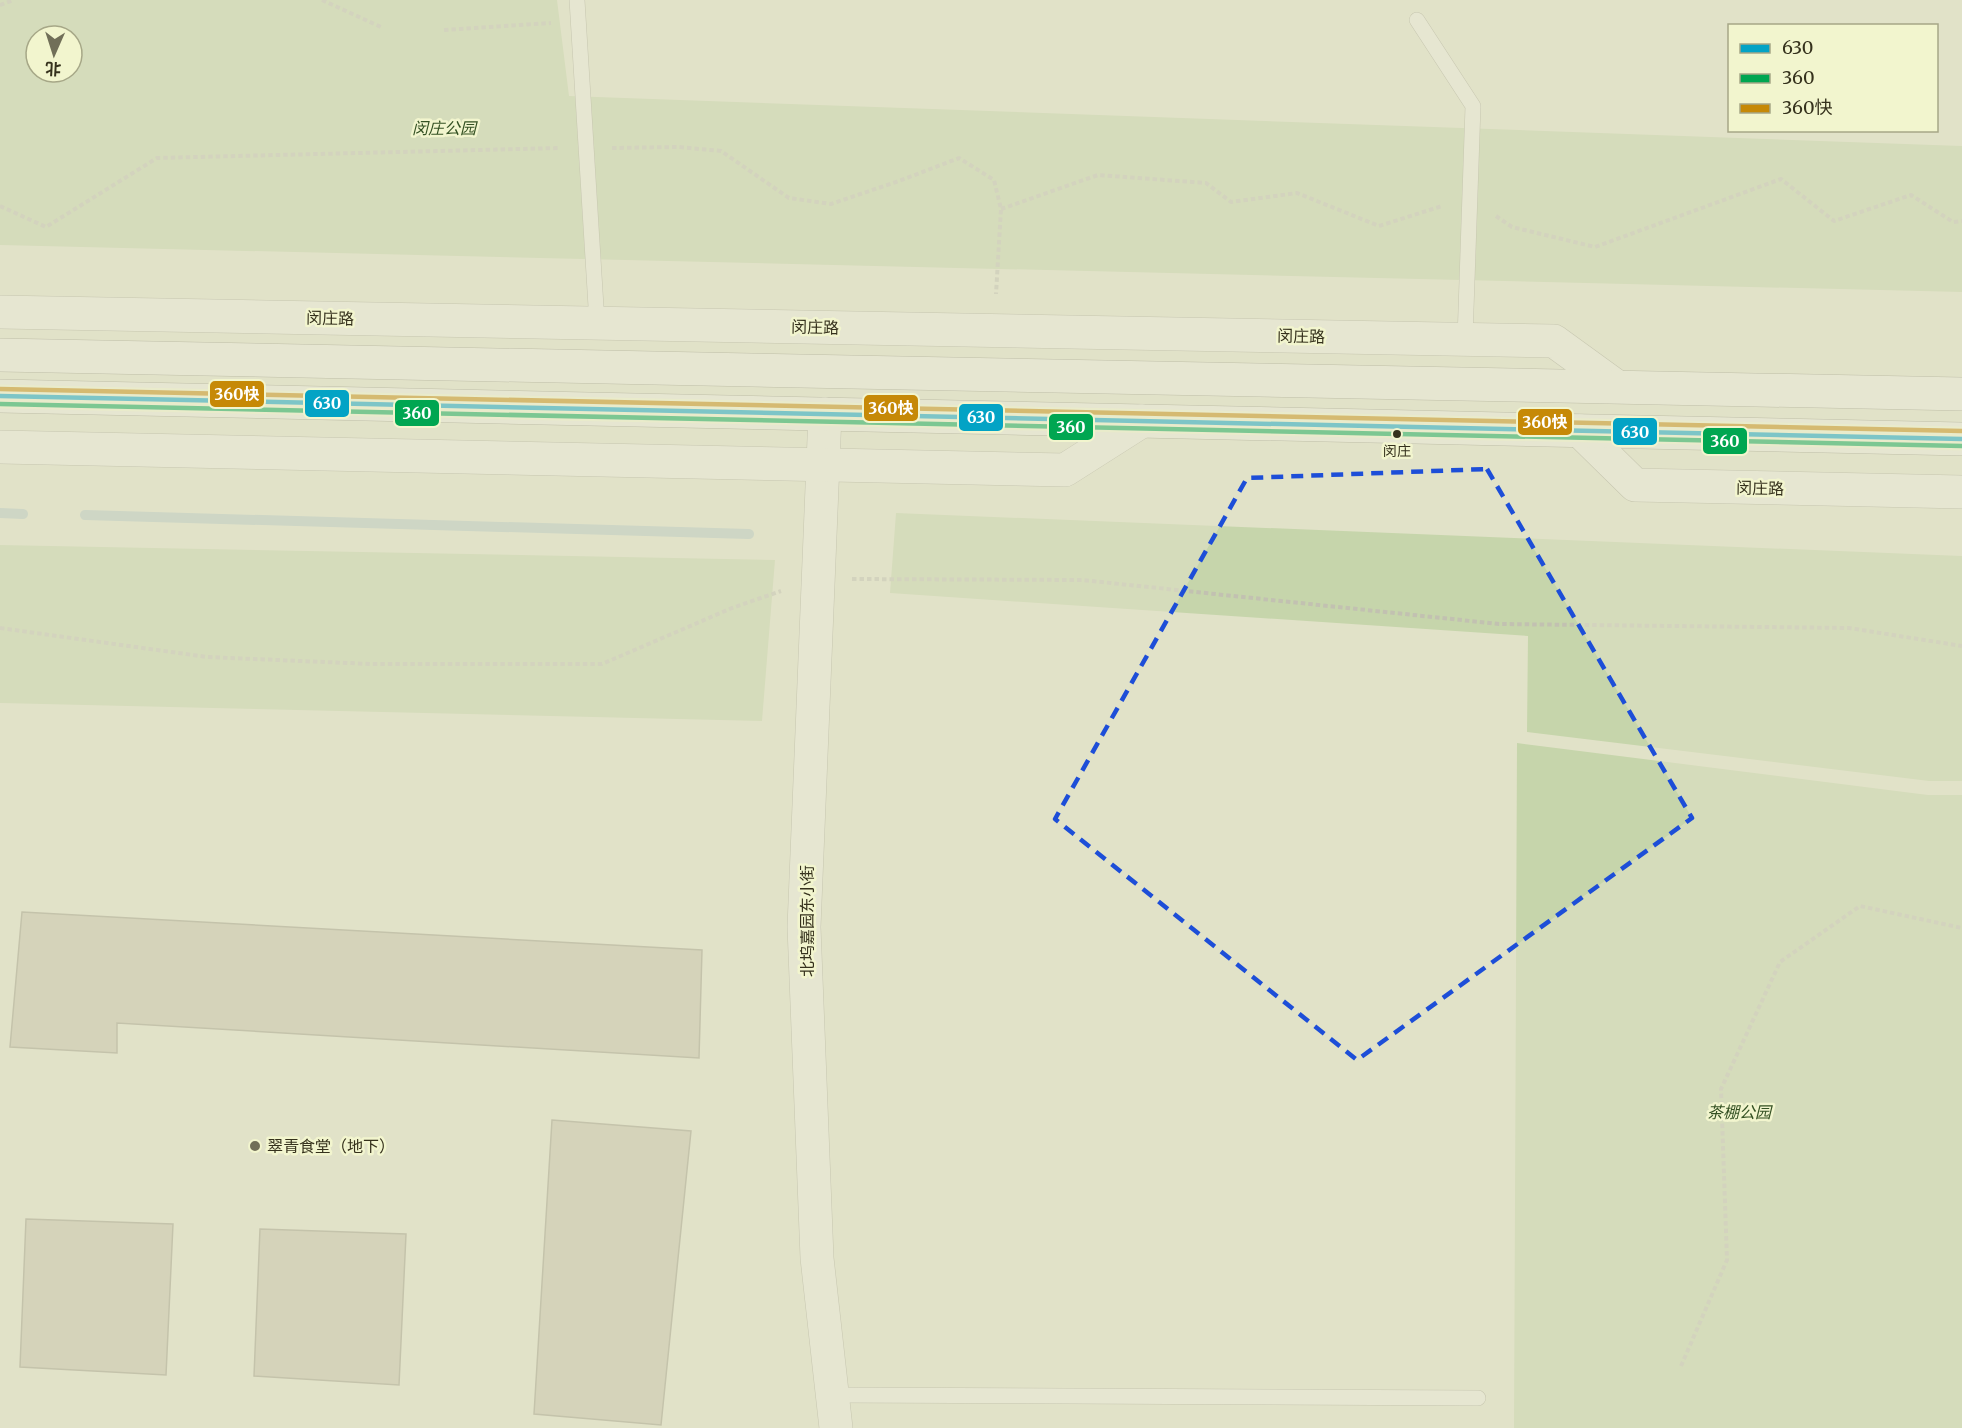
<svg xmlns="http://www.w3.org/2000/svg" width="1962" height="1428" font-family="Merriweather,'Noto Sans SC',serif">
<rect width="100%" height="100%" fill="#e1e2c8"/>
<g fill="#c6d5ab" fill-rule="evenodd">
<path d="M0,0H557L569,96L1962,146V292L0,245ZM36,36H72V72H36Z"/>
<path d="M896,513L1962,556V781H1929L1527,732L1528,636L890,593Z"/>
<path d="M0,545L775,560L762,721L0,703Z"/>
<path d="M1517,743L1928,795H1962V1428H1514Z"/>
</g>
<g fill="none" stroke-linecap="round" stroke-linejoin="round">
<g stroke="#b5c8c2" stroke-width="10">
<path d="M0,513L23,514"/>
<path d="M85,515L749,534"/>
</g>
</g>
<g fill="#c6c2a9" stroke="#a19e88" stroke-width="1.5">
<path d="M22,912L702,950L699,1058L117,1023V1053L10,1047Z"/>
<path d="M552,1120L691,1131L661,1425L534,1414Z"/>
<path d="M26,1219L173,1224L166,1375L20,1367Z"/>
<path d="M260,1229L406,1234L399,1385L254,1376Z"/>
</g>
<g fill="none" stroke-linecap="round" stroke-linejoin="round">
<defs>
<g id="service">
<path d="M577,0L597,323"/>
<path d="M1417,20L1473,106L1465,339"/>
<path d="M832,1395L1478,1398"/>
</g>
<g id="tertiary">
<path d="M0,312L1554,341L1616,386"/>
<path d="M825,414L804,927L817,1258L836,1428"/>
<path d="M1580,431L1635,485L1962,492"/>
<path d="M0,447L1065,470L1142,421"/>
</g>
<g id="secondary">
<path d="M0,355L1962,394"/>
<path d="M0,396L1962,439"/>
</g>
</defs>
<use href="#service" stroke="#a6a692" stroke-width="16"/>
<use href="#tertiary" stroke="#a6a692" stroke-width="34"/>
<use href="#secondary" stroke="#969682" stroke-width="34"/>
<g stroke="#c2c1b1" stroke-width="4" stroke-dasharray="4.5 3" stroke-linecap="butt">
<path d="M322,0L381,27"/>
<path d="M0,5L14,0"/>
<path d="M444,30L551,23"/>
<path d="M612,148L679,147L721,151L789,198L831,204L899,181L959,158L994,180L1001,209L996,294"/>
<path d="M0,206L46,227L157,158L559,148"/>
<path d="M1001,209L1098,175L1206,183L1231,202L1297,193L1379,226L1442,206"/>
<path d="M1496,216L1512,227L1595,247L1781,179L1834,221L1911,195L1953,222L1962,221"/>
<path d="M852,579L1082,580L1499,624L1849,628L1962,646"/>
<path d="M0,628L207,657L371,664H602L732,608L781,591"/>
<path d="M1681,1366L1727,1260L1721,1089L1780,962L1860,906L1962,928"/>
</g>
<use href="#service" stroke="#eaeadb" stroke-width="15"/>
<use href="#tertiary" stroke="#eaeadb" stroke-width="33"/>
<use href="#secondary" stroke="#eaeadb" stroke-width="33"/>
<defs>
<path id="bus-1" d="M0,396L1962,439"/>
<path id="bus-2" d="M0,404L1962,446"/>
<path id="bus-3" d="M0,389L1962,431"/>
</defs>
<use href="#bus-1" stroke="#f2f5ce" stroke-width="9"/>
<use href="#bus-2" stroke="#f2f5ce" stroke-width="9"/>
<use href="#bus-3" stroke="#f2f5ce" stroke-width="9"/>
<use href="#bus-1" stroke="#03a3c5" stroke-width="4.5"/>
<use href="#bus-2" stroke="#00a651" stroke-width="4.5"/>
<use href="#bus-3" stroke="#c68907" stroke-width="4.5"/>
</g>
<path d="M0 0H1962V1428H0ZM1487,469L1692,818L1357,1060L1055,819L1247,478Z" fill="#e1e2c8" fill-opacity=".55" fill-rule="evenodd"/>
<path fill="none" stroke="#1d4ed8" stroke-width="4.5" stroke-dasharray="12 8" stroke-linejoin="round" d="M1487,469L1692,818L1357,1060L1055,819L1247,478Z"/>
<circle fill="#35311c" stroke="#f2f5ce" stroke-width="2" cx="1397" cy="434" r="5"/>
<circle fill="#716f58" stroke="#f2f5ce" stroke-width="2" cx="255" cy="1146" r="6"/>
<g text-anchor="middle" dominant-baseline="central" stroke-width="5" stroke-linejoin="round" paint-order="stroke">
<g font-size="14" fill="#35311c" stroke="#f2f5ce">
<text x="1397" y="451">闵庄</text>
</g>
<g font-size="16" font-style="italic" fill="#345123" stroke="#f2f5ce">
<text x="444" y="128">闵庄公园</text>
<text x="1739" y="1112">茶棚公园</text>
</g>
<g font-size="16" fill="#35311c" stroke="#f2f5ce">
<text transform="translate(330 318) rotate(1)">闵庄路</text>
<text transform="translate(815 327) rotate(1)">闵庄路</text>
<text transform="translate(1301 336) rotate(1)">闵庄路</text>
<text transform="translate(1760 488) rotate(1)">闵庄路</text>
<text transform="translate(807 921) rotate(-90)">北坞嘉园东小街</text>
</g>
<g font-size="16" fill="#35311c" stroke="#f2f5ce" text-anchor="start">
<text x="267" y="1146">翠青食堂（地下）</text>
</g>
</g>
<g stroke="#f2f5ce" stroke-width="2">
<rect x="209" y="380" width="56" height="28" rx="6" fill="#c68907"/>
<rect x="304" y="389" width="46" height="29" rx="6" fill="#03a3c5"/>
<rect x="863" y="394" width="56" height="28" rx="6" fill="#c68907"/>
<rect x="394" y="399" width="46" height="28" rx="6" fill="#00a651"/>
<rect x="958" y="403" width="46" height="29" rx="6" fill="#03a3c5"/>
<rect x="1517" y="408" width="56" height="28" rx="6" fill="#c68907"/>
<rect x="1048" y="413" width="46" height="28" rx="6" fill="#00a651"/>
<rect x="1612" y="417" width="46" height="29" rx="6" fill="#03a3c5"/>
<rect x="1702" y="427" width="46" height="28" rx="6" fill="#00a651"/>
</g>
<g font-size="16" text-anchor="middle" font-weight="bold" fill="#fff">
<text x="237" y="400">360快</text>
<text x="327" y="409">630</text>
<text x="891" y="414">360快</text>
<text x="417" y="419">360</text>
<text x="981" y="423">630</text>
<text x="1545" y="428">360快</text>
<text x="1071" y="433">360</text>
<text x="1635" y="438">630</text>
<text x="1725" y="447">360</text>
</g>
<rect x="1728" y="24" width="210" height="108" fill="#f2f5ce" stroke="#a6a787" stroke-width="1.5"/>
<rect x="1740" y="44" width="30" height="9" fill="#03a3c5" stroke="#a6a787" stroke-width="1.5"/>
<text x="1782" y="54" font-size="18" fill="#35311c">630</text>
<rect x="1740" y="74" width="30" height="9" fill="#00a651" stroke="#a6a787" stroke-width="1.5"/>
<text x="1782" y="84" font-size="18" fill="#35311c">360</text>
<rect x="1740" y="104" width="30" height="9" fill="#c68907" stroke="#a6a787" stroke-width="1.5"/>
<text x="1782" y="114" font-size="18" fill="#35311c">360快</text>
<g transform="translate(54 54) rotate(183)"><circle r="28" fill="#f2f5ce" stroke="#a6a787" stroke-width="1.5"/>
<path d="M0-4.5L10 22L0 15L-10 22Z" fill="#716f58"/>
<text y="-9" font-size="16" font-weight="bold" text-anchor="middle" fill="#35311c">北</text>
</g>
</svg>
